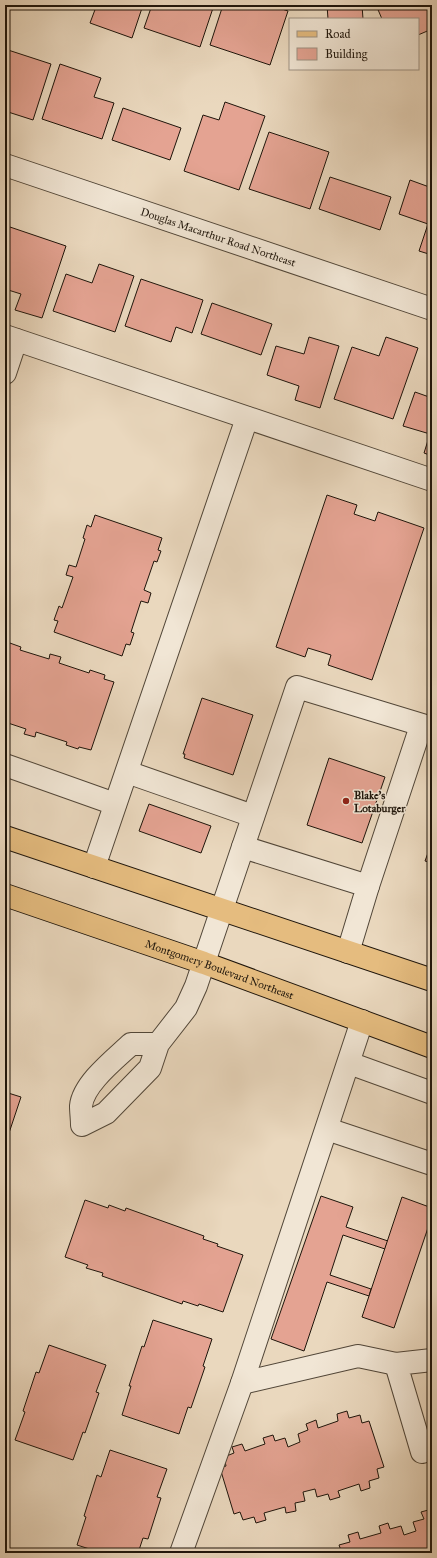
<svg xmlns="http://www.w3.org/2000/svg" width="437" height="1558" font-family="'IM FELL Great Primer',serif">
<rect width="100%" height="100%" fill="#ead8be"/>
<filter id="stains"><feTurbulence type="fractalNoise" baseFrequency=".005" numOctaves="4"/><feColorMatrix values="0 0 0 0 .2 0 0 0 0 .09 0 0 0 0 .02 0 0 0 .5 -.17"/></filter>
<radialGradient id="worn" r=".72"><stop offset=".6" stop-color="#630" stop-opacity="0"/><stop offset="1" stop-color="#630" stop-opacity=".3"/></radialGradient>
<g fill="#e4a392" stroke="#1e150b">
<path d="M91,5H143L132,38L90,23L96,7Z"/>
<path d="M152,5H214L200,47L144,28Z"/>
<path d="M223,5H270L288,11L270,65L210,45Z"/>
<path d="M327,5H362L363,19H328Z"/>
<path d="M376,5H432V29L418,35V19H382Z"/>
<path d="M5,49L51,64L33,120L5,111Z"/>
<path d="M60,64L101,78L94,97L114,103L102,139L42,119Z"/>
<path d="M225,102L265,116L239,190L184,171L203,115L219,120Z"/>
<path d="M123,108L181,128L170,160L112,140Z"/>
<path d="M269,132L329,152L310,209L249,189Z"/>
<path d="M330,177L391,197L380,230L319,209Z"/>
<path d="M410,180L432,188V255L419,251L428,224L399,214Z"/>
<path d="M7,226L66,246L42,318L15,310L21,294L5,289V232Z"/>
<path d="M99,264L134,276L115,332L53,311L66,274L92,283Z"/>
<path d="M141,279L203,300L192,333L176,327L171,342L125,326Z"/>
<path d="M212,303L272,324L261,355L201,334Z"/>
<path d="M309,337L339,346L320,408L295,400L299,386L267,375L276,346L304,354Z"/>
<path d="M386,337L418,348L393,419L334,399L352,347L379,356Z"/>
<path d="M415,392L432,398V456L424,453L430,434L403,426Z"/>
<path d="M327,495L357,505L354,514L375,521L378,512L424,528L372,680L328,665L331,655L308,648L305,657L276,647Z"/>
<path d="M95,515L162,538L158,550L161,551L157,562L154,561L144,590L151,593L148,603L141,601L131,632L134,633L130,645L126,644L122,656L54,632L58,621L54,620L59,606L62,608L73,577L66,575L69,565L76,567L85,539L83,538L87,525L91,527Z"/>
<path d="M7,642L21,647L20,650L49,659L50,654L61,657L59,663L89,673L90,670L105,675L104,679L114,682L91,750L79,747L78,749L66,745L67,742L36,732L35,737L24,734L26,729L5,722V645H6Z"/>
<path d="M202,698L253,715L233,775L184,758L185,754H183Z"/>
<path d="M329,758L385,777L362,843L307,825Z"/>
<path d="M149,804L211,826L201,853L139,831Z"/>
<path d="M432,842V863L425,861Z"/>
<path d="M5,1092L21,1097L5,1145Z"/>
<path d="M321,1196L353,1207L346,1227L388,1241L385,1249L343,1235L330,1275L371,1289L369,1296L327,1282L304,1351L271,1339Z"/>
<path d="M402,1197L432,1208V1216L394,1328L362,1317Z"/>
<path d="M85,1200L108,1208L109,1205L125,1211L126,1208L204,1236L203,1239L218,1244L217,1246L243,1255L223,1312L199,1304L198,1306L183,1301L182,1304L102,1276L103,1273L86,1268L88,1265L65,1257Z"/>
<path d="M153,1320L212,1339L203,1366L205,1367L191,1408L188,1407L179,1434L122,1415L131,1386H129L142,1346L144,1347Z"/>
<path d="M49,1345L106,1365L96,1392L99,1393L85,1433L83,1432L73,1460L15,1440L25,1412L23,1411L36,1372L39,1373Z"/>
<path d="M347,1411L349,1418L360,1415L362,1423L369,1421L384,1467L377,1469L379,1478L369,1481L370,1488L361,1491L359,1484L338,1491L340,1497L330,1500L328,1494L317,1497L315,1489L303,1492L305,1501L295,1503L296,1511L286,1513L285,1507L264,1513L266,1520L256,1523L254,1517L243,1520L240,1512L234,1514L220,1468L226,1466L224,1457L234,1453L232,1447L242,1444L245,1451L265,1444L263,1438L273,1435L275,1441L285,1438L288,1447L300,1442L298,1434L308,1430L306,1424L316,1420L318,1428L338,1421L337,1414Z"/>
<path d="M110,1450L167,1469L157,1497L161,1498L148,1539L143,1538L138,1553H102L77,1545L86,1517L84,1516L97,1475L101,1477Z"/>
<path d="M432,1509V1553H342L339,1545L350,1542L348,1535L358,1532L360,1539L381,1533L379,1526L388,1523L390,1529L401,1526L404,1535L416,1531L413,1522L424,1519L421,1512Z"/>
</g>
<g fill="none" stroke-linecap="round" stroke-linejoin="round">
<defs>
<g id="minor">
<path id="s1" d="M5,165L432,309"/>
<path d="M5,336L432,480"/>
<path d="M5,373L16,340"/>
<path d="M5,765L115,804"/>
<path d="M127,772L253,816"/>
<path d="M243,847L368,886L348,952"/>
<path d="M94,867L247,418"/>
<path d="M368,886L421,726"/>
<path d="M158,1044H131C115,1059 83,1084 81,1106C81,1112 82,1119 82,1125L106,1113L150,1068L158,1044L186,1008L196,986L297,687L432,728"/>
<path d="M349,1063L432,1093"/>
<path d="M327,1129L432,1164"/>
<path d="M432,1360L396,1364L422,1452L432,1449"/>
<path d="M242,1383L358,1356L396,1364"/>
<path d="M181,1553L242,1383L362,1021"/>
</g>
<g id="major">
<path d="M5,837L432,980"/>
<path id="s2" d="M5,895L204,963L432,1047"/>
</g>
</defs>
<use href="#minor" stroke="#514638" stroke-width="24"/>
<use href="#major" stroke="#1e150b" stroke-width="24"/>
<use href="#minor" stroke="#f1e6d5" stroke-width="22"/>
<use href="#major" stroke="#e5bc7f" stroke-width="22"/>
</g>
<circle fill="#8f2418" stroke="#f1e6d5" stroke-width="1.5" cx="346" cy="801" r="4"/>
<g text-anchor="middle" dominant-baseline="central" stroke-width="3" stroke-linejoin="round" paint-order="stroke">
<g font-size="11" fill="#1e150b" stroke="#f1e6d5">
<text stroke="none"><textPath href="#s1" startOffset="225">Douglas Macarthur Road Northeast</textPath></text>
<text stroke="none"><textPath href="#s2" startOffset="227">Montgomery Boulevard Northeast</textPath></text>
</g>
<g font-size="11" font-weight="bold" fill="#1e150b" stroke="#f1e6d5" text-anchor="start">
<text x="354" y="795">Blake's<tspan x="354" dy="13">Lotaburger</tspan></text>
</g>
</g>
<rect width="437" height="1558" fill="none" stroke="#ead8be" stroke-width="20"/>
<rect x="6" y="6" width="425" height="1546" fill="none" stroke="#1e150b" stroke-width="2"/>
<rect x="10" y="10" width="417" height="1538" fill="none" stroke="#1e150b"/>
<rect x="289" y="18" width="130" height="52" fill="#f1e6d5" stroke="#9d9284"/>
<rect x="297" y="31" width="20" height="6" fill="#e5bc7f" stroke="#9d9284"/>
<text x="325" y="38" font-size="12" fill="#1e150b">Road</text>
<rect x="297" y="48" width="20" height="12" fill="#e4a392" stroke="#9d9284"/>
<text x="325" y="58" font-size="12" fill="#1e150b">Building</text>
<rect width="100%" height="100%" filter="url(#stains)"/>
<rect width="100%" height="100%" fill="url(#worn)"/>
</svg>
